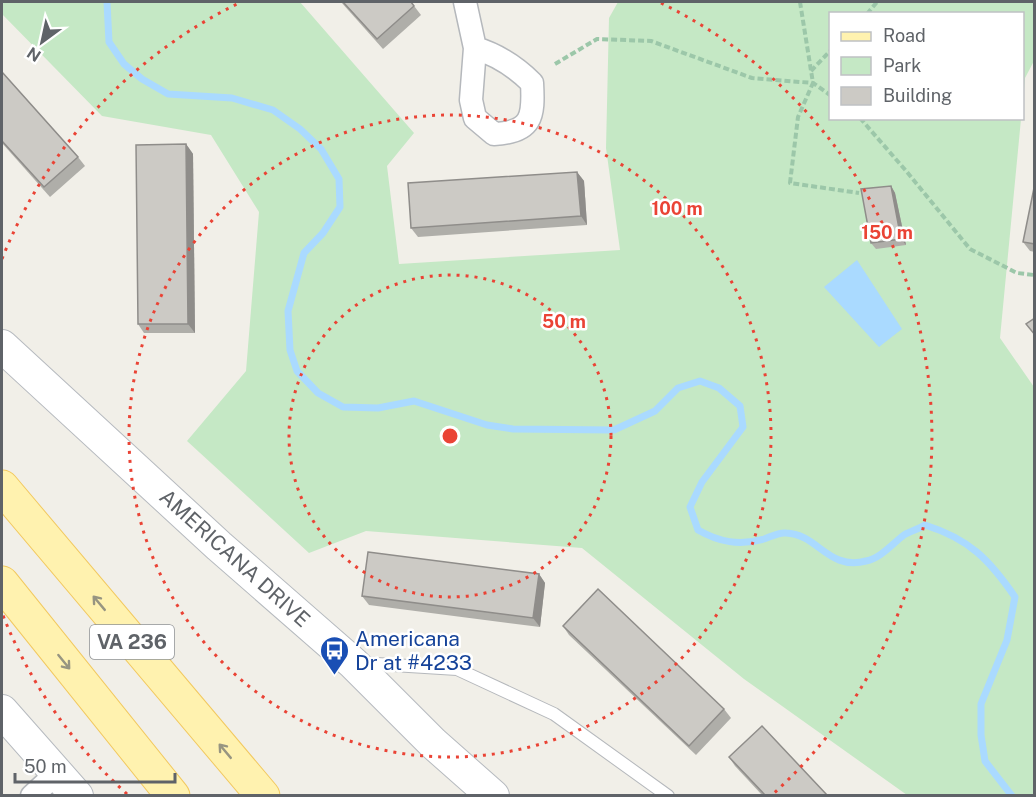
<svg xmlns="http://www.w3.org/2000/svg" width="1036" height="797" font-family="'Public Sans',sans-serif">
<rect width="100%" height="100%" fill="#f1efe8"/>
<path fill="#c5e8c5" d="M2,2H300L414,133L387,166L399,264L620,250L606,148L609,18L618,2H1034V61L1025,78L1023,101L1022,14H830V118L1021,119L1000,338L1034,387V795H907L744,679L582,548L366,531L309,553L187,441L246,371L259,212L211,135L102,116L2,14Z"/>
<path fill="#aadaff" d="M857,260L902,329L879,347L824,287Z"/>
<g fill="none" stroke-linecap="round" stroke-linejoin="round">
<path stroke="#aadaff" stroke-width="7" d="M107,2L109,42L124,64L142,79L168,94L232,98L273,110L300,129L321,149L339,179L340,207L323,233L304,253L288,311L290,350L297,371L318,393L343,407L378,408L414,401L487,425L513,429L614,430L655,411L678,388L700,381L719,388L740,406L743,427L702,482L690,507L698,530C719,542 739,546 764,539C770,537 779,532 786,533C818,534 828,571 866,561C881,558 892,544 904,535C911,531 919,529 925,525C969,539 989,559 1015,597L1007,640L981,704V735L985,761L1012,796"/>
<defs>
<path id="lane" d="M361,663L457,669L554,714L668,796"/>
<g id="street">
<path d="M465,2L475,48L471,100L475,118L494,134C532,132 534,117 532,83C515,66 498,55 475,48"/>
<path d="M32,796L57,773"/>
</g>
<g id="secondary">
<path d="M2,346L219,546L353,663L433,743L493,796"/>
<path d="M2,711L77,796"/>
</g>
<g id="primary">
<path d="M2,487L263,796"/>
<path d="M2,583L173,796"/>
</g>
</defs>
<use href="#lane" stroke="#b5b8bc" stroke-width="14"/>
<use href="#street" stroke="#b5b8bc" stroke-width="25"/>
<use href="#secondary" stroke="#b6babf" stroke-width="34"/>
<use href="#primary" stroke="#f2c960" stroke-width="35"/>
<g stroke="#9cc7a9" stroke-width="4" stroke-dasharray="6 3" stroke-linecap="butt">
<path d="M800,2L813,83L798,117L790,183L859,193"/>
<path d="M867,14L877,2"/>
<path d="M555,64L597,39L651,41L752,78L813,83L830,95"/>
<path d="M811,71L830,51"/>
<path d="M860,118L907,172L970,249L1017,273L1034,275"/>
</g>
<use href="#lane" stroke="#fff" stroke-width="12"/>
<use href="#street" stroke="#fff" stroke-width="22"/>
<use href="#secondary" stroke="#fff" stroke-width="32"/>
<use href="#primary" stroke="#fff2af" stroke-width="33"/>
</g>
<g fill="#afaea9">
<path d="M341,2H411L421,15L383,49Z"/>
<path d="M2,72L78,157L85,166L50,197L2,143Z"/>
<path d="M186,144L193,154L195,333H144L138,324Z"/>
<path d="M577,172L584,181L587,225L418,237L411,228Z"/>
<path d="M1035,183V252L1030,251L1023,242Z"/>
<path d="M891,186L895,193L906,245L876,249L871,243Z"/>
<path d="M539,574L545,583L540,627L369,605L362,596Z"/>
<path d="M563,626L724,709L731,718L696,755L569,635Z"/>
<path d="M729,757L827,795H762L735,766Z"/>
</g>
<g fill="#8f8d8a">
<path d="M186,144L193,154L195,333L188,324Z"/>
<path d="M577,172L584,181L587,225L581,216Z"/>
<path d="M891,186L895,193L906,245L901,239Z"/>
<path d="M539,574L545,583L540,627L533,618Z"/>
</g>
<g fill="#cccac5" stroke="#8f8d8a" stroke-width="1.5">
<path d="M343,2H411L414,6L377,39Z"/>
<path d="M2,72L78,157L44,187L2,141Z"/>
<path d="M186,144L188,324H138L136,145Z"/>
<path d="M577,172L581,216L411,228L408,183Z"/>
<path d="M1035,183V244L1023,242Z"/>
<path d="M891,186L901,239L871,243L861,189Z"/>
<path d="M1035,318V335L1026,324Z"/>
<path d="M368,552L539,574L533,618L362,596Z"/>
<path d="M598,589L724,709L689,746L563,626Z"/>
<path d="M762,726L827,795H765L729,757Z"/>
</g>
<defs><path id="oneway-shaft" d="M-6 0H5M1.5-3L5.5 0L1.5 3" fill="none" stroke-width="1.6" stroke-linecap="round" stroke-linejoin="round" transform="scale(1.5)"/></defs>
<g stroke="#979581">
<use href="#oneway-shaft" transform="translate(99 603) rotate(-130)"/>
<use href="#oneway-shaft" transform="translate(64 662) rotate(51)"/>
<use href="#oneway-shaft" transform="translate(225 751) rotate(-130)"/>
</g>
<g fill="none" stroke="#ea4335" stroke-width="3" stroke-dasharray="3 6">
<circle cx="450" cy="436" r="161"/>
<circle cx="450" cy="436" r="321"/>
<path d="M127 794A482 482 0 0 1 2 613M2 259A482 482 0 0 1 239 3M661 3A482 482 0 0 1 773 794"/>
</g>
<defs>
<symbol id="bus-pin" viewBox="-11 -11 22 30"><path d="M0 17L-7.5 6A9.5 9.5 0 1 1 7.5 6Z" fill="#1a4fb4" stroke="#fff"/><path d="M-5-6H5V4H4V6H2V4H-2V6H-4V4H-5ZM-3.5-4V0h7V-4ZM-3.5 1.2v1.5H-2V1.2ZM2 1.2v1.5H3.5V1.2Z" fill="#fff"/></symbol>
</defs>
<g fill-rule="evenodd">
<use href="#bus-pin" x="318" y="634" width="33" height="45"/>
</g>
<g text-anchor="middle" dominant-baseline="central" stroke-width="5" stroke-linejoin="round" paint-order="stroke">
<rect fill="#fff" stroke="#8f9295" stroke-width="1.5" x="90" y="625" width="84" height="34" rx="4.5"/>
<g font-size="20" font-weight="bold" fill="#5f6368">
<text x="132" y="642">VA 236</text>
</g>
<g font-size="21" fill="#5f6368" stroke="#fff">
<text transform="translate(235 558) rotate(42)">AMERICANA DRIVE</text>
</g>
<g font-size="21" fill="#164399" stroke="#fff" text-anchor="start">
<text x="355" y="638">Americana<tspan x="355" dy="24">Dr at #4233</tspan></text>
</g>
</g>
<circle cx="450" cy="436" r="9" fill="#ea4335" stroke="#fff" stroke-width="3"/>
<g font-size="18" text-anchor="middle" font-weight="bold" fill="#ea4335" stroke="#fff" stroke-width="5" stroke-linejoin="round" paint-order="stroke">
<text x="677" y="215">100 m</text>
<text x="887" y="239">150 m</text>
<text x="564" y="328">50 m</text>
</g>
<rect width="1036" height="797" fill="none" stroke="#5f6368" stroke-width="6"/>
<rect x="829" y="12" width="195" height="108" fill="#ffffff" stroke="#bfc1c3" stroke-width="1.5"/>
<rect x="841" y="32" width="30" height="9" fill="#fff2af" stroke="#bfc1c3" stroke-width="1.5"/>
<text x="883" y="42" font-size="18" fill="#5f6368">Road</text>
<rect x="841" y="57" width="30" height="18" fill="#c5e8c5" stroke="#bfc1c3" stroke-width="1.5"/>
<text x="883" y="72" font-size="18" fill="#5f6368">Park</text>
<rect x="841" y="87" width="30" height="18" fill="#cccac5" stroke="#bfc1c3" stroke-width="1.5"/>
<text x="883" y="102" font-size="18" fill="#5f6368">Building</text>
<g transform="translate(42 42) rotate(213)" stroke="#ffffff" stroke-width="4.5" paint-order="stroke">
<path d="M0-4.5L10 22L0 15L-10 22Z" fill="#5f6368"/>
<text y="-9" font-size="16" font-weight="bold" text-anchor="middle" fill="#5f6368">N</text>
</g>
<path d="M15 773v9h160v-9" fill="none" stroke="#5f6368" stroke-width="3"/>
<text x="24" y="773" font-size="18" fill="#5f6368" stroke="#ffffff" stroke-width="4.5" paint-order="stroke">50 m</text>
</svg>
